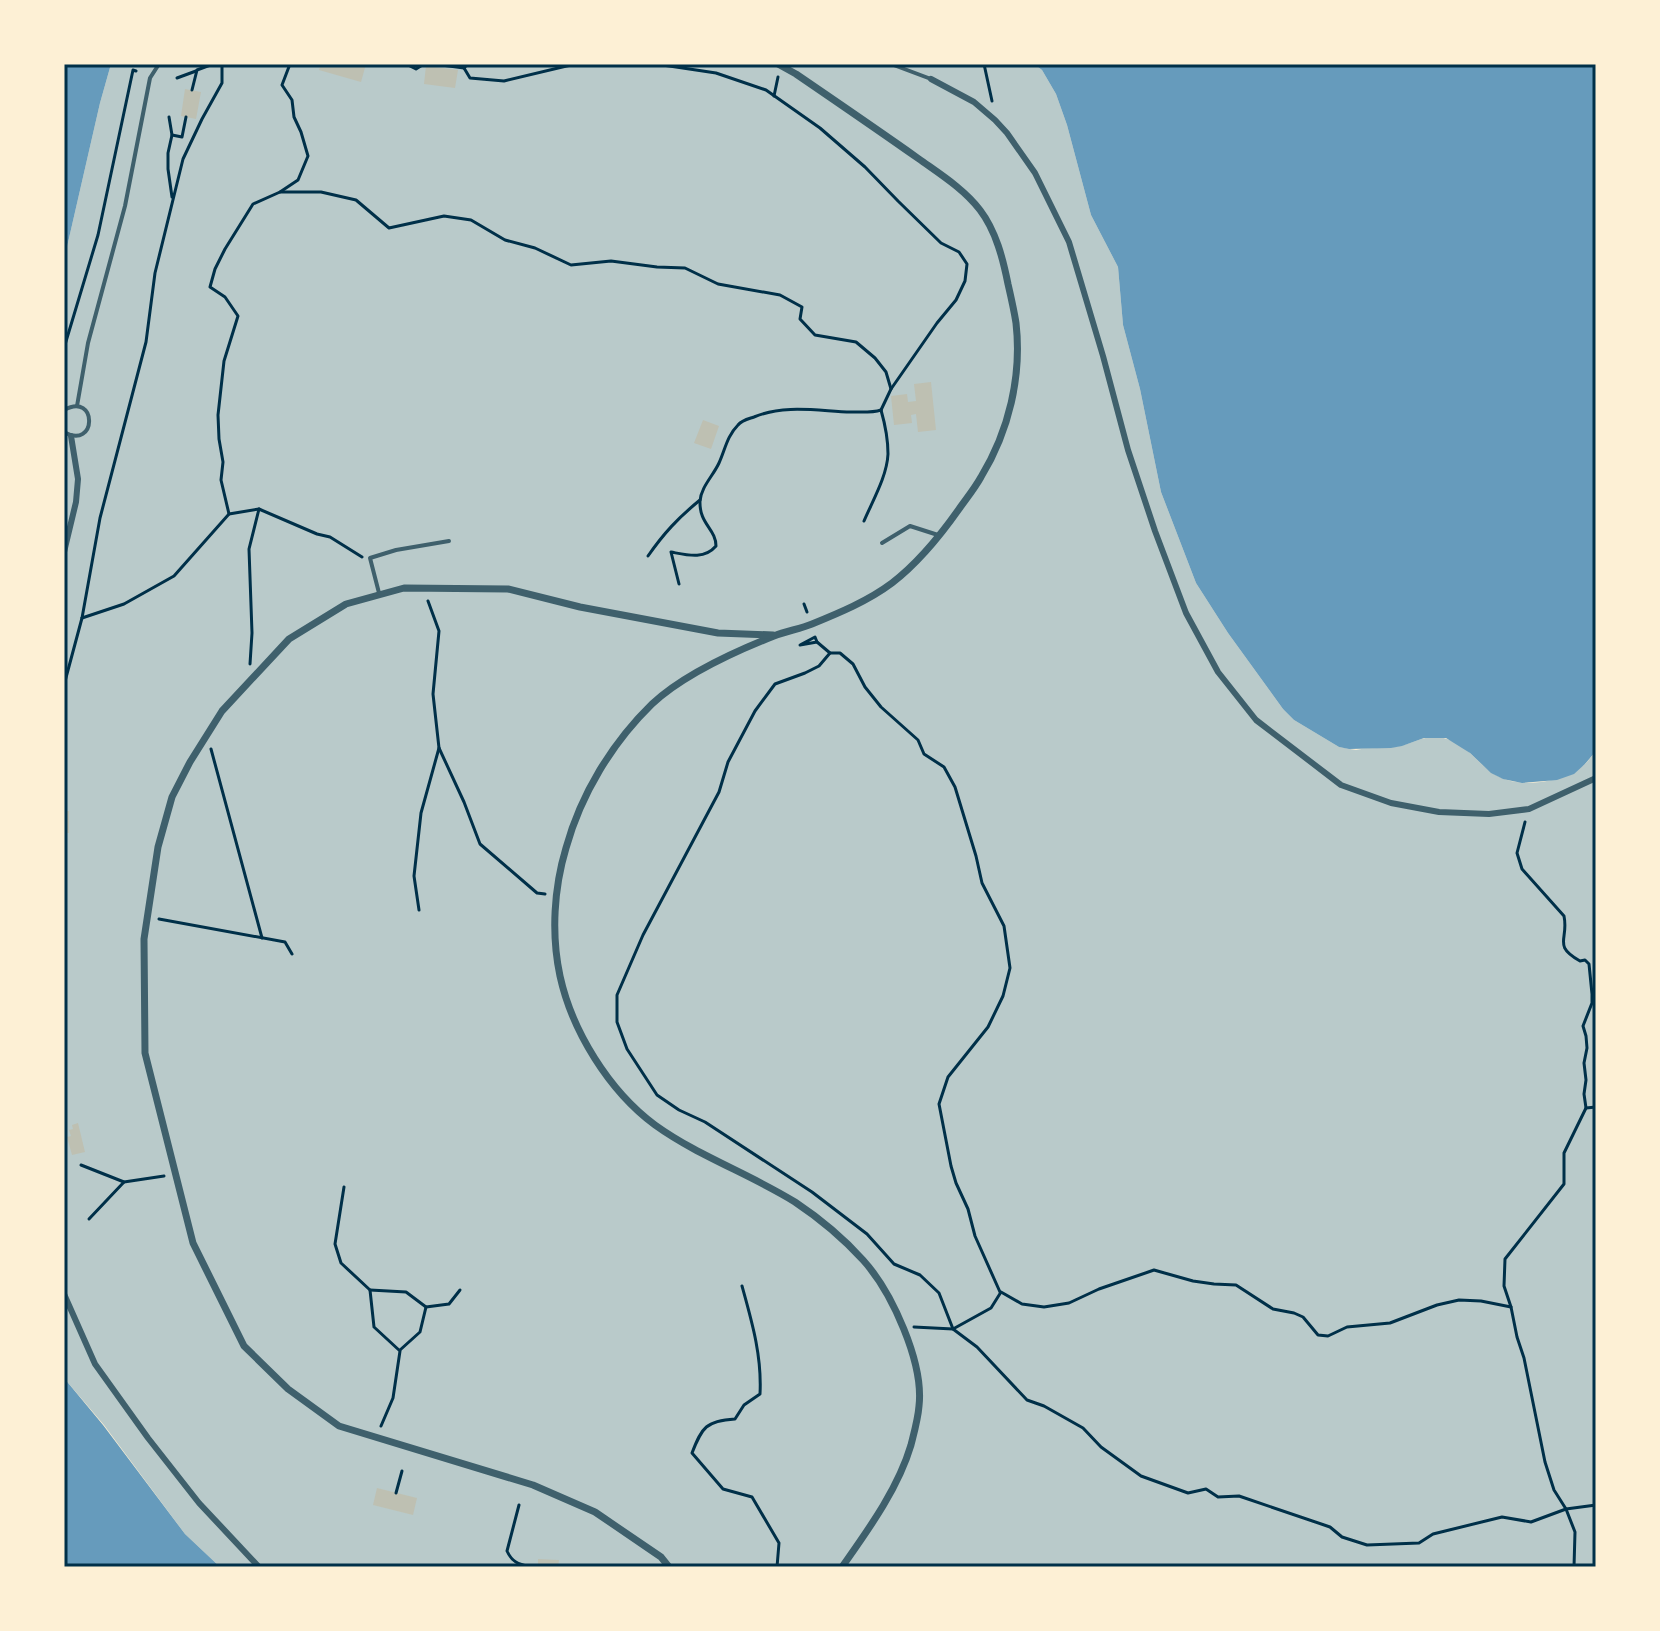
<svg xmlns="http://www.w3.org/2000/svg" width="1660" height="1631" font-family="Signika,sans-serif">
<rect width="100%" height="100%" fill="#fdf0d5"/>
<path fill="#b9caca" d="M111,64H1034L1042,70L1056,94L1067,125L1091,215L1118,267L1123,325L1140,389L1161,492L1196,583L1228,633L1283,709L1294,720L1339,747L1356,750C1371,747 1385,749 1399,746C1417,743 1427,732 1447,739C1465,744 1477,762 1491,772C1517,791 1560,783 1584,765C1589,761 1592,755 1596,751V1567H220L185,1534L104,1425L64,1378V260L100,103Z"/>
<g fill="#669bbc">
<path d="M64,64H111L100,103L64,260Z"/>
<path d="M1034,64H1596V751L1585,764L1574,774L1557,780L1522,783L1503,779L1491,773L1470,753L1446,738H1424L1402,746L1391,748L1349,749L1339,747L1294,720L1283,709L1228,633L1196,583L1161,492L1140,389L1123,325L1118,267L1091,215L1067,125L1056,94L1042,70Z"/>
<path d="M64,1378L103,1425L185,1534L220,1567H64Z"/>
</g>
<g fill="#bec0b2">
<path d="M321,64H366L361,82L319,70Z"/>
<path d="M426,66L458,70L455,88L424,84Z"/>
<path d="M185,89L201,92L196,119L181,116Z"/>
<path d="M931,382L936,430L918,432L916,414L911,415L912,423L894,425L891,396L907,394L908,402L916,401L914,384Z"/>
<path d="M703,420L719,426L711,449L694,443Z"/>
<rect x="64" y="811" width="5" height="22"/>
<path d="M78,1123L85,1152L72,1155L67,1137L71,1136L69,1130L73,1129L72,1125Z"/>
<path d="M377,1488L417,1498L413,1515L373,1505Z"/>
<path d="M538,1559L559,1560L558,1567H538Z"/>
</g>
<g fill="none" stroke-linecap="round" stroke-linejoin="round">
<g stroke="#003049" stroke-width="3">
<path d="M406,64L416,69L424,64"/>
<path d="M434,64L464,68L468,64"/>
<path d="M656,64L716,73L766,90L820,128L865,167L898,201L941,243L959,252L967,264L965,281L956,300L937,323L891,389L881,410"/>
<path d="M984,64L992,101"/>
<path d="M464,68L470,78L504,81L575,64"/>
<path d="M177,78L196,71"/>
<path d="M192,90L197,70L213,64"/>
<path d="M774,96L778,77"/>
<path d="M169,117L172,135L168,153V169L172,197"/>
<path d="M172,135L182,137L186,117"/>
<path d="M280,192H321L356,200L389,228L444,216L471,220L505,240L535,248L571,265L611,261L657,267L685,268L718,284L780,295L802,307L800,319L815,335L856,342L875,358L886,372L891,389"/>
<path d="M64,348L98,235L133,70L136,71"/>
<path d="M64,374V398"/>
<path d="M229,514L259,509L317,534L330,537L362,557"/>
<path d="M864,521C873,500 887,476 888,454C888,439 885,424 881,410"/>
<path d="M648,556C664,533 678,518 700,500"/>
<path d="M679,584L671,552C687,555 704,560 716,546C716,529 699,524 700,501C701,487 713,476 719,463C725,450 727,436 738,425C742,420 748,419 754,417C785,404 818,411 851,412C861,412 872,413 881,410"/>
<path d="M428,601L439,631L433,694L439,748L464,802L480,844L537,893L545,894"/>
<path d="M804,604L807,612"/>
<path d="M82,618L124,604L174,576L229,514L221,480L223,462L219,439L218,415L224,361L238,316L225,297L210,287L215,269L225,249L253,204L280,192L298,180L308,156L301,132L294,117L292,100L282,85L290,64"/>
<path d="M815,637L817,642L800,645Z"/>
<path d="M817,642L830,653H840L853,664L865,687L881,707L918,740L924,754L944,767L955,787L976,856L982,883L1004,926L1010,968L1003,996L988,1027L948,1077L939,1104L951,1166L956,1183L968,1209L975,1236L1000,1292"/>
<path d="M830,653L819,666L805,673L775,684L755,711L728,762L719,792L643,935L617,995V1022L627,1049L657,1095L679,1110L705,1122L812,1192L867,1234L894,1264L920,1275L939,1293L953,1329L991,1308L1001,1292L1022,1304L1044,1307L1069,1303L1099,1289L1154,1270L1193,1281L1214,1284L1236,1285L1273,1309L1294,1313L1303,1317L1318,1335L1328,1336L1347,1327L1390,1323L1437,1305L1459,1300L1481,1301L1511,1307"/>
<path d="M250,664L252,633L249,549L259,509"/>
<path d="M64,685L82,618L100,518L146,342L155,273L183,159L202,119L222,83V64"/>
<path d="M211,749L262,938"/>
<path d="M1525,822L1517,853L1522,869L1564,916C1569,940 1552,945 1580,961L1585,960L1589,964L1592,994V1003L1583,1026L1586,1036L1587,1048L1584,1063L1586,1080L1584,1094L1586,1108L1564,1153V1184L1505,1259L1504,1286L1511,1307L1517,1337L1524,1358L1545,1462L1554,1490L1566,1509L1575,1532L1574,1567"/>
<path d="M419,910L414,876L421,813L439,748"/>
<path d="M159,919L285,942L292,954"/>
<path d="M1586,1108L1596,1107"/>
<path d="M81,1165L124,1182L164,1176"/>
<path d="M344,1187L335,1244L341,1263L370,1290L374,1327L400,1351L393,1398L381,1426"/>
<path d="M89,1219L124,1182"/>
<path d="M742,1286C752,1322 762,1356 760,1394L744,1405L735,1419C706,1421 702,1427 692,1453L723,1489L752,1497L779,1543L777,1567"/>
<path d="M370,1290L406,1292L426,1307L449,1304L460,1290"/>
<path d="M914,1327L953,1329L977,1347L1027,1400L1044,1406L1083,1428L1101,1447L1141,1476L1188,1493L1206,1489L1218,1497L1239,1496L1330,1527L1342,1537L1367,1545L1419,1543L1433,1534L1502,1517L1531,1522L1566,1509L1596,1505"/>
<path d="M400,1350L420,1332L426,1307"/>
<path d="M396,1493L402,1471"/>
<path d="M519,1505L507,1551C512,1562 518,1564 530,1567"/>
</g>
<g stroke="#3f606c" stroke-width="4">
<path d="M891,64L931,79"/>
<path d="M77,406L88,343L125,206L150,78L159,64"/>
<path d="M64,410C98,391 97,451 64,432"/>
<path d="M882,543L910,526L938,535"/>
<path d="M379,593L370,558L396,550L449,541"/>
</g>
<g stroke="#3f606c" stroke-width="6">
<path d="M931,79L974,102L995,120L1007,133L1035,173L1069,242L1103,356L1128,450L1155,531L1186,613L1218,672L1256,720L1341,785L1391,803L1439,812L1489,814L1529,809L1596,778"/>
<path d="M64,552L76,502L78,479L71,436"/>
<path d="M64,1294L95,1364L148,1438L199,1503L259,1567"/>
</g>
<g stroke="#3f606c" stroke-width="7">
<path d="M778,64L796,74C837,102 878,130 919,159C940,174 964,189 980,210C996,231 1003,259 1008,284C1011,297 1014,310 1016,323C1022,376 1009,431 981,477C975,488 966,499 959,509C940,536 918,563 892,583C868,601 839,613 812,624C800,629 786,631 774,636C736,651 682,676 652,704C612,743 581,794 566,848C554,888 551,934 560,976C572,1031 609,1091 655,1125C698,1156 750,1174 795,1202C819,1218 844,1239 863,1260C892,1292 924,1363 919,1406C918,1419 914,1433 911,1445C898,1489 868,1530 842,1567"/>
<path d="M669,1567L661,1557L595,1512L533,1485L339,1426L288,1389L244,1346L193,1243L145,1053L144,939L158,847L172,797L190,762L222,711L289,639L346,604L404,588L508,589L580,607L718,633L773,635"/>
</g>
</g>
<rect width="1660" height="1631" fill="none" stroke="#fdf0d5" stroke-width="132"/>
<rect x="66" y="66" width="1528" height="1499" fill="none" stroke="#003049" stroke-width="3"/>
</svg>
